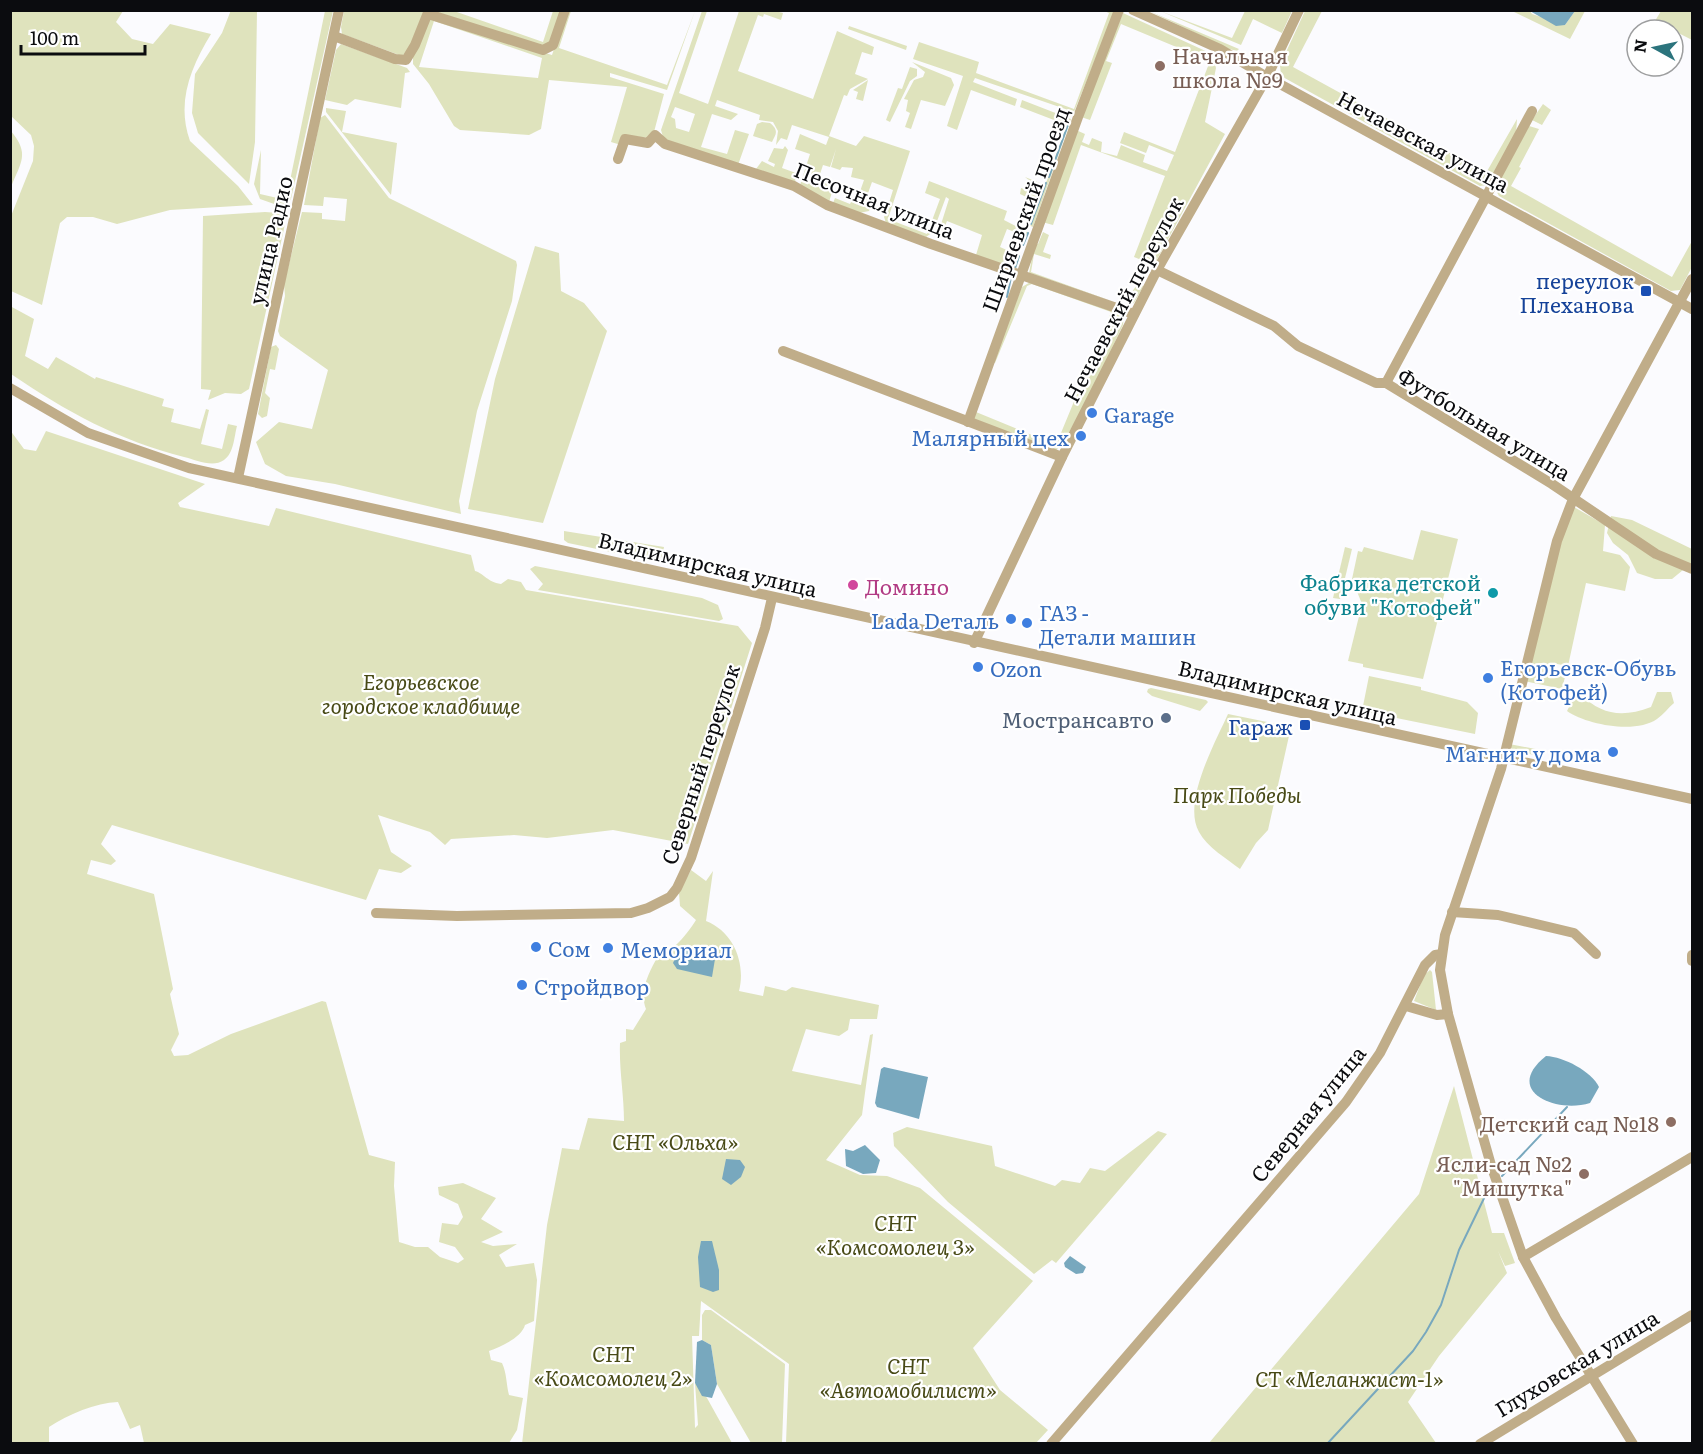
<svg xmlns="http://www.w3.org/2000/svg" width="1703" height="1454" font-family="Literata,serif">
<rect width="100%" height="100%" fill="#fbfbfe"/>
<g fill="#dfe3bd" fill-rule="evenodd">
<path d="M11,10L123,11L116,22L132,39L153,44L170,24L211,34C191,67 176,102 190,141L238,186L253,205L170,210L117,224L93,217H67L60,223L42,305L11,291V216L33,161L34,146L31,135L11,116Z"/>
<path d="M231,10L257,11L255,142L249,184L198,133L192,113L195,74L222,33Z"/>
<path d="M325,11H333L291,199L287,205H277L260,199L254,184L261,150L260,194L286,200Z"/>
<path d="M344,11H425L409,50L402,56L342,34L341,27Z"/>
<path d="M433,11H454L543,42L553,11H561L550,42L542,46Z"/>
<path d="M567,11H571L559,48L667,85L695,11L667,90L610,73V77L664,94L654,132L648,138L624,135L621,145L611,142L627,87L549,80L541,129L529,135L460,130L454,126L429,84L413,64V55L430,18L552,55ZM434,21L542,58L538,78L419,67Z"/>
<path d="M702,11H707L679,93L708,104L739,11H775L783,13L781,20L764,14L763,17L758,15L738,71L813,99L837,31L874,47L872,55L862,52L855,74L868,79L850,89L847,96L844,95L829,136L856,146L864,136L910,151L888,219L927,234L940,199L925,193L929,181L1007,211L1004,220L1029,233L1021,247L1018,245L1022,235L1007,229L1000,247L1020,256L1016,269L976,255L982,235L947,221L940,239L937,237L949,199L946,197L933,232L926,237L886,223L884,217L891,204L889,203L893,190L872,182L867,196L874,199L869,211L859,213L833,203L835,198L850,204L853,198L857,200L864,180L851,177L853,168L842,167L840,170L831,167L836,149L830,167L823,165L818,180L834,186L829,202L800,185L810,154L795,149L800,134L826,145L829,137L792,125L787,140L781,138L776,145L778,131L773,122L759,120L760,115L717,100L715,106L738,114L731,120L712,114L701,147L727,154L735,130L749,134L738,165L664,140L661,130ZM675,107L695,114L689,132L676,128L675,119L671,117Z"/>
<path d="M1104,11H1115L1074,112L975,78L973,82L1017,99L1015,106L971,90L957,130L947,126L963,76L913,59L919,42L979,62L976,73L1074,109L1109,13Z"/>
<path d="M1149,11L1239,49L1237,51L1229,49Z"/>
<path d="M1160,11L1232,38L1245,11H1292L1282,33L1253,19L1241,45Z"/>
<path d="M1305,11H1322L1293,67L1486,173L1517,119L1516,134L1487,185L1480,186L1281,76L1280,65Z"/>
<path d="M1512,11H1530L1532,14L1565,25L1575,11H1585L1570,39Z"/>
<path d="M1661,11H1692V40L1655,21Z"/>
<path d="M1123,13L1212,54L1216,68L1205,122L1225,134L1154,265L1134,257L1165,176L1081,145L1053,225L1042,222L1076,130L1085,134L1082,142L1089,145L1092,138L1102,142L1101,152L1117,156L1121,145L1145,155L1143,162L1167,171L1174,155L1149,145L1146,153L1120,143L1124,132L1175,152L1210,61L1121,24L1106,61L1112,63L1090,120L1081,117Z"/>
<path d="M849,26L907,46L906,50L848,29Z"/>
<path d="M341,44L407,68L410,72L405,73L401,108L355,99L347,105L325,100L336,50Z"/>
<path d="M912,62L951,78L954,85L945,106L921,100L911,129L905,127L910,113L906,111L908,100L904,99L914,80L923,77L925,72Z"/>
<path d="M910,67L917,69V76L910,81L890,122L886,120L898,88L902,89Z"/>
<path d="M868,80L863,101L856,99L858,92L853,90Z"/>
<path d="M1022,100L1071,119L1033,227L1026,224L1028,220L1019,216L1021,212L1032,216L1037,202L1020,194L1021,188L1027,190L1030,181L1025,177L1045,185L1067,125L1020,107Z"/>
<path d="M1543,104L1551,110L1542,125L1532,120Z"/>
<path d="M326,108L346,111L342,132L397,143L391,195L326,112Z"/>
<path d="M325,115L389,198L516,261L517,265L512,301L477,411L459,501L461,514L335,484L286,476L265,464L256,442L279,422L312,429L328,370L280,336L278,331L285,296L284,284L302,212L322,213V219L345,221L347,199L324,197L323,206L304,205L320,118Z"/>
<path d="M762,122L770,123C780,131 775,135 772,142L753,136L757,124Z"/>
<path d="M1529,126L1539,129L1519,167L1521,168L1511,186L1672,277L1692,241V267L1680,290L1671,291L1499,196L1495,189Z"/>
<path d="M11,131C30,154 21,162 11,187Z"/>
<path d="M785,146L788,150L782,168L796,173L795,184L756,169L762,161L774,167L775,164L768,161L774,148L783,149Z"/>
<path d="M265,212L279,213L285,224L249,389L241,394L225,393L208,400L211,390L201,389L203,216Z"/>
<path d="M1043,232L1049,235L1043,252L1051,255L1050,259L1034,254L1031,272L1117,303L1029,273L1035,243L1038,244Z"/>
<path d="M535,246L559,253L561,291L584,303L607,331L543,523L468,509L495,379Z"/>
<path d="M1032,281L1120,311L1124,316L1123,325C1113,345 1068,446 1053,453L974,420L972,417L986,375L989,377L976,412L1056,445L1111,312L1032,284L1027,286L995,363L991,362L1022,287Z"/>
<path d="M1138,283H1141L1143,287L1134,303L1129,305L1126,301Z"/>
<path d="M10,306L34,319L25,356L48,369L56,357L95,379L96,377L164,399L162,406L174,409L171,422L200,429L206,409L209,410L201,444L222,449L228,424L237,426C234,437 234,453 224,460C213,468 196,460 184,457C120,441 65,411 11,374Z"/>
<path d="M276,345L279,349L275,370L270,369L265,393L270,398L267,416L262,418L258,414L271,347Z"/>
<path d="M10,430L24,449L36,451L46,431L205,484L178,503L180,507L269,526L276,508L471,555L475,571C485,574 487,582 501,584L508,579L521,582L526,590L738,626L752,643L688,844L613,830L547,838L514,835L451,839L445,845L430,832L378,815L391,852L412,866L401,873L379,869L366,900L112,825L101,844L116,861L111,865L91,860L87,874L154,894L173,989L170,994L179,1034L171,1050L174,1056L188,1055L231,1034L322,1001L326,1002L369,1155L395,1162L394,1186L399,1242L415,1247H428L440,1257L458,1263L464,1259L455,1247L439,1242L442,1223L458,1225L463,1217L458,1204L439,1195L438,1187L463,1183L496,1198L481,1219L503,1232L481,1242L493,1246L517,1244L499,1255L506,1267L534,1263L537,1280L534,1321L525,1325C522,1337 501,1347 489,1351L491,1360L502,1363C507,1374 506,1383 509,1395L523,1398L517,1430L509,1443H144L140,1425L130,1429L118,1402C95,1403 69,1414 49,1427V1443H11Z"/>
<path d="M1574,507L1605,525L1603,551L1620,555L1630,567L1625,591L1586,583L1568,666L1557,664L1554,674L1565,677L1562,689L1524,681L1560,544Z"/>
<path d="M1611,516L1632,520L1692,549V569L1683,570L1672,579H1655L1637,573L1628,555L1613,543L1607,533Z"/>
<path d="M1421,530L1458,539L1423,679L1363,667V664L1348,661L1362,604L1352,579L1358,551L1362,552L1364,547L1413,560Z"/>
<path d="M564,531L664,547L662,557L655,560L645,559L568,543L564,540Z"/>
<path d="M1345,547L1352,549L1340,599L1333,598Z"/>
<path d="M535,566L702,598L718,605L723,619L719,621L538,590L543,584L530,569Z"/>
<path d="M1369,676L1421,687V690L1467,702L1478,713L1475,734L1362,711Z"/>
<path d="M1151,688L1206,700L1208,702L1200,711L1152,696L1147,692L1148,689Z"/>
<path d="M1657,692H1671L1674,703C1668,708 1663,715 1657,719C1636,734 1587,725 1567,711L1575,695L1580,694C1602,715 1622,718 1651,707Z"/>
<path d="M1228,714L1291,727L1268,830L1256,843L1240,869C1227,859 1207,847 1199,832C1182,802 1215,743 1228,714Z"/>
<path d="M1509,744L1546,751L1541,756L1513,751Z"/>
<path d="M691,870L706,881L713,871L706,921C734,932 746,964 739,991L763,996L765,986L786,991L792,987L879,1005L877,1019H850L848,1030L839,1036L806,1029L792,1071L861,1085L870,1035L873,1034L862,1115L826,1160L860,1175L887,1176L920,1188L1033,1281L973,1348L1000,1390L1048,1430L1036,1443H786L789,1364L701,1301L699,1336H692L695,1428L698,1425L695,1383L707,1398L732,1443L522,1444L547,1225L562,1148L579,1150L588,1118L624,1121C624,1095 619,1070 620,1043L626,1041V1029L633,1030L646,1009C639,991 649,972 658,956C673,952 687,934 696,920L680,906L679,893Z"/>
<path d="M1430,970L1432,972L1436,1010L1414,1001L1424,975Z"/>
<path d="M1454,1086L1492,1233H1504L1515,1263L1505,1266L1498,1251L1507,1273L1439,1356L1408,1402L1436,1443H1209L1419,1194Z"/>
<path d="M907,1127L992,1146L995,1166L1055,1186L1062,1180L1080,1183L1090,1168L1105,1171L1158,1131L1167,1134L1056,1263L1052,1260L1034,1274L948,1202L894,1146L893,1133Z"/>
<path d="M705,1310H711L785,1364L782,1443H751L717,1384L711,1345L702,1340V1315Z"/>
</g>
<g fill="#78a8be">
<path d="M1530,11H1575L1565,25L1556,26Z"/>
<path d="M679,949H701L715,959L712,977L677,969L673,963Z"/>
<path d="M1546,1056C1564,1057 1591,1071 1599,1087L1590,1103C1556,1114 1502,1091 1546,1056Z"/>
<path d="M884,1067L928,1077L919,1119L877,1107L875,1103L881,1069Z"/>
<path d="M865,1145L880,1160L876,1173L863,1174L846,1166L845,1149L853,1151Z"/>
<path d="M726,1159L740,1160L745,1167L741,1177L731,1185L722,1179Z"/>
<path d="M701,1241H712L719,1270V1290L713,1292L700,1287L698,1257Z"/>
<path d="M1070,1256L1086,1267L1083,1273L1076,1274L1065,1267L1064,1263Z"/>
<path d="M702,1340L711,1345L717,1384L712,1398L702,1396L695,1383L697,1342Z"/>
</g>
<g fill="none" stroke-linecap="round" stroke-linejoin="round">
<g stroke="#78a8be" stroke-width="2">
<path d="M1049,177L1069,122"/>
<path d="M1031,224L1046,183"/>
<path d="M1023,245L1028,233"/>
<path d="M1015,268L1019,256"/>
<path d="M1007,297L1011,277"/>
<path d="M1502,1176L1567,1107"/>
<path d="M1327,1444L1413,1351L1426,1332L1441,1305L1459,1250L1488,1190"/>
</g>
<g stroke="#c0ad89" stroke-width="10">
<path d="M1133,10L1220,49L1267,77L1692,309"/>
<path d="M428,14L543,50L553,45L565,10"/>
<path d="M334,36L395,59L406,60L415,45L429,10"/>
<path d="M618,159L625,139L648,143L655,135L665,144L794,186L827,205L931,244L1134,314"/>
<path d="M1157,270L1274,326L1298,346L1376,383H1386L1552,484L1656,554L1692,569"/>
<path d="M783,351L1062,457"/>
<path d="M1386,383L1532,111"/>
<path d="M10,388L88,433L189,468L1692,799"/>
<path d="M968,422L1078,117L1119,10"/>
<path d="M238,478L339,10"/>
<path d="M974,643L1062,457L1157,270L1267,77L1299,10"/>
<path d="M1452,912L1498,915L1574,933L1596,954"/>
<path d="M376,913L457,916L631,913L648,908L670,897L677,888L691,858L765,628L772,598"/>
<path d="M1692,955V961"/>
<path d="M1406,1006L1437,1015L1448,1014"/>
<path d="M1523,1257L1692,1157"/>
<path d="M1051,1444L1346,1102L1380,1053L1425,965L1435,955L1442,954"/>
<path d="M1480,1444L1692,1315"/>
<path d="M1633,1444L1556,1318L1523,1257L1491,1165L1448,1014L1440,970L1445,935L1501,769L1557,541L1573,499L1692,279"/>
</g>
</g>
<g fill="#8d6e63" stroke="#fff" stroke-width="2">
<circle cx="1160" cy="66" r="6"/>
<circle cx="1671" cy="1122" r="6"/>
<circle cx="1584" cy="1174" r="6"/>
</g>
<g fill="#1a4fb4" stroke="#fff" stroke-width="2">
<rect x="1640" y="285" width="12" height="12" rx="3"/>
<rect x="1299" y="719" width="12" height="12" rx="3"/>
</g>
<g fill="#3f7fe0" stroke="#fff" stroke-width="2">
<circle cx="1092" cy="413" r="6"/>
<circle cx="1081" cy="436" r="6"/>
<circle cx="1011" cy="619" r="6"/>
<circle cx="1027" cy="623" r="6"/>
<circle cx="978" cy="667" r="6"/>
<circle cx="1488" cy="678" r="6"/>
<circle cx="1613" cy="752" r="6"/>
<circle cx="536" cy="947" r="6"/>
<circle cx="608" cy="948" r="6"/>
<circle cx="522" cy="985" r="6"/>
</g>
<circle fill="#d1479c" stroke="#fff" stroke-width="2" cx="853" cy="585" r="6"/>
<circle fill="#0f9aa8" stroke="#fff" stroke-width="2" cx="1493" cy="593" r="6"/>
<circle fill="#5c6f8a" stroke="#fff" stroke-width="2" cx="1166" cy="718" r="6"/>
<g text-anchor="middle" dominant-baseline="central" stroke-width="4.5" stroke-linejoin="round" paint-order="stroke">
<g font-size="21" fill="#785e54" stroke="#fff" text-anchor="end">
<text x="1172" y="54" text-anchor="start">Начальная<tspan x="1172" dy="24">школа №9</tspan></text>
<text x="1659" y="1122">Детский сад №18</text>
<text x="1572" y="1162">Ясли-сад №2<tspan x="1572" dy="24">"Мишутка"</tspan></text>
</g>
<g font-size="21" fill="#0b0c0f" stroke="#fff">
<text transform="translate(1424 140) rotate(28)">Нечаевская улица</text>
<text transform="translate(875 199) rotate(22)">Песочная улица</text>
<text transform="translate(1024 209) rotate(-70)">Ширяевский проезд</text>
<text transform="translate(269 240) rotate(-77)">улица Радио</text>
<text transform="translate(1122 299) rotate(-62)">Нечаевский переулок</text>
<text transform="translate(1485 423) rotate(31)">Футбольная улица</text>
<text transform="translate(708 563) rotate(13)">Владимирская улица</text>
<text transform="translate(1288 691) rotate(13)">Владимирская улица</text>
<text transform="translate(699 764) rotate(-72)">Северный переулок</text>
<text transform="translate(1307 1113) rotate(-51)">Северная улица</text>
<text transform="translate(1576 1362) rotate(-31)">Глуховская улица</text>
</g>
<g font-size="21" fill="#164399" stroke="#fff" text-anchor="end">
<text x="1634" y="279">переулок<tspan x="1634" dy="24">Плеханова</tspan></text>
<text x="1293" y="725">Гараж</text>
</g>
<g font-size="21" fill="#366cbe" stroke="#fff" text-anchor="start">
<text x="1104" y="413">Garage</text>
<text x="1069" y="436" text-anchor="end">Малярный цех</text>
<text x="1039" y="611">ГАЗ -<tspan x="1039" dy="24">Детали машин</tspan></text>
<text x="999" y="619" text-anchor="end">Lada Dеталь</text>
<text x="1500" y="666">Егорьевск-Обувь<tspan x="1500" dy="24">(Котофей)</tspan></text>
<text x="990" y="667">Ozon</text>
<text x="1601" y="752" text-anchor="end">Магнит у дома</text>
<text x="548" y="947">Сом</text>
<text x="620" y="948">Мемориал</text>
<text x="534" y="985">Стройдвор</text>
</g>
<g font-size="21" fill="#0d838f" stroke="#fff" text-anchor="end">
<text x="1481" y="581">Фабрика детской<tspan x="1481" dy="24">обуви "Котофей"</tspan></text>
</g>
<g font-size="21" fill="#b23c85" stroke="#fff" text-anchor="start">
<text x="865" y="585">Домино</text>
</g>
<g font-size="21" font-style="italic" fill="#484a16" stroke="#fff">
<text x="421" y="680">Егорьевское<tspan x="421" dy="24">городское кладбище</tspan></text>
<text x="1237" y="793">Парк Победы</text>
<text x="675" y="1140">СНТ «Ольха»</text>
<text x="895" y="1221">СНТ<tspan x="895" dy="24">«Комсомолец 3»</tspan></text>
<text x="613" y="1352">СНТ<tspan x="613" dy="24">«Комсомолец 2»</tspan></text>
<text x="908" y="1364">СНТ<tspan x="908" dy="24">«Автомобилист»</tspan></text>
<text x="1349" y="1377">СТ «Меланжист-1»</text>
</g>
<g font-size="21" fill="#4e5e75" stroke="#fff" text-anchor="end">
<text x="1154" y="718">Мострансавто</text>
</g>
</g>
<rect width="1703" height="1454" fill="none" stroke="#0b0c0f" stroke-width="24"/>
<g transform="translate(1655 48) rotate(278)"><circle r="28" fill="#ffffff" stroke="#9d9e9f" stroke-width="1.5"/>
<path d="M0-4.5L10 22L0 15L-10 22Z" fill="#2c747d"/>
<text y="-9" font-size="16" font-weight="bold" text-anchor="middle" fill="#0b0c0f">N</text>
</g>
<path d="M21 45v9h124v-9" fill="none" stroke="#0b0c0f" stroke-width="3"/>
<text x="30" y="45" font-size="18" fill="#0b0c0f" stroke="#ffffff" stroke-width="4.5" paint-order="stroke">100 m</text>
</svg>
